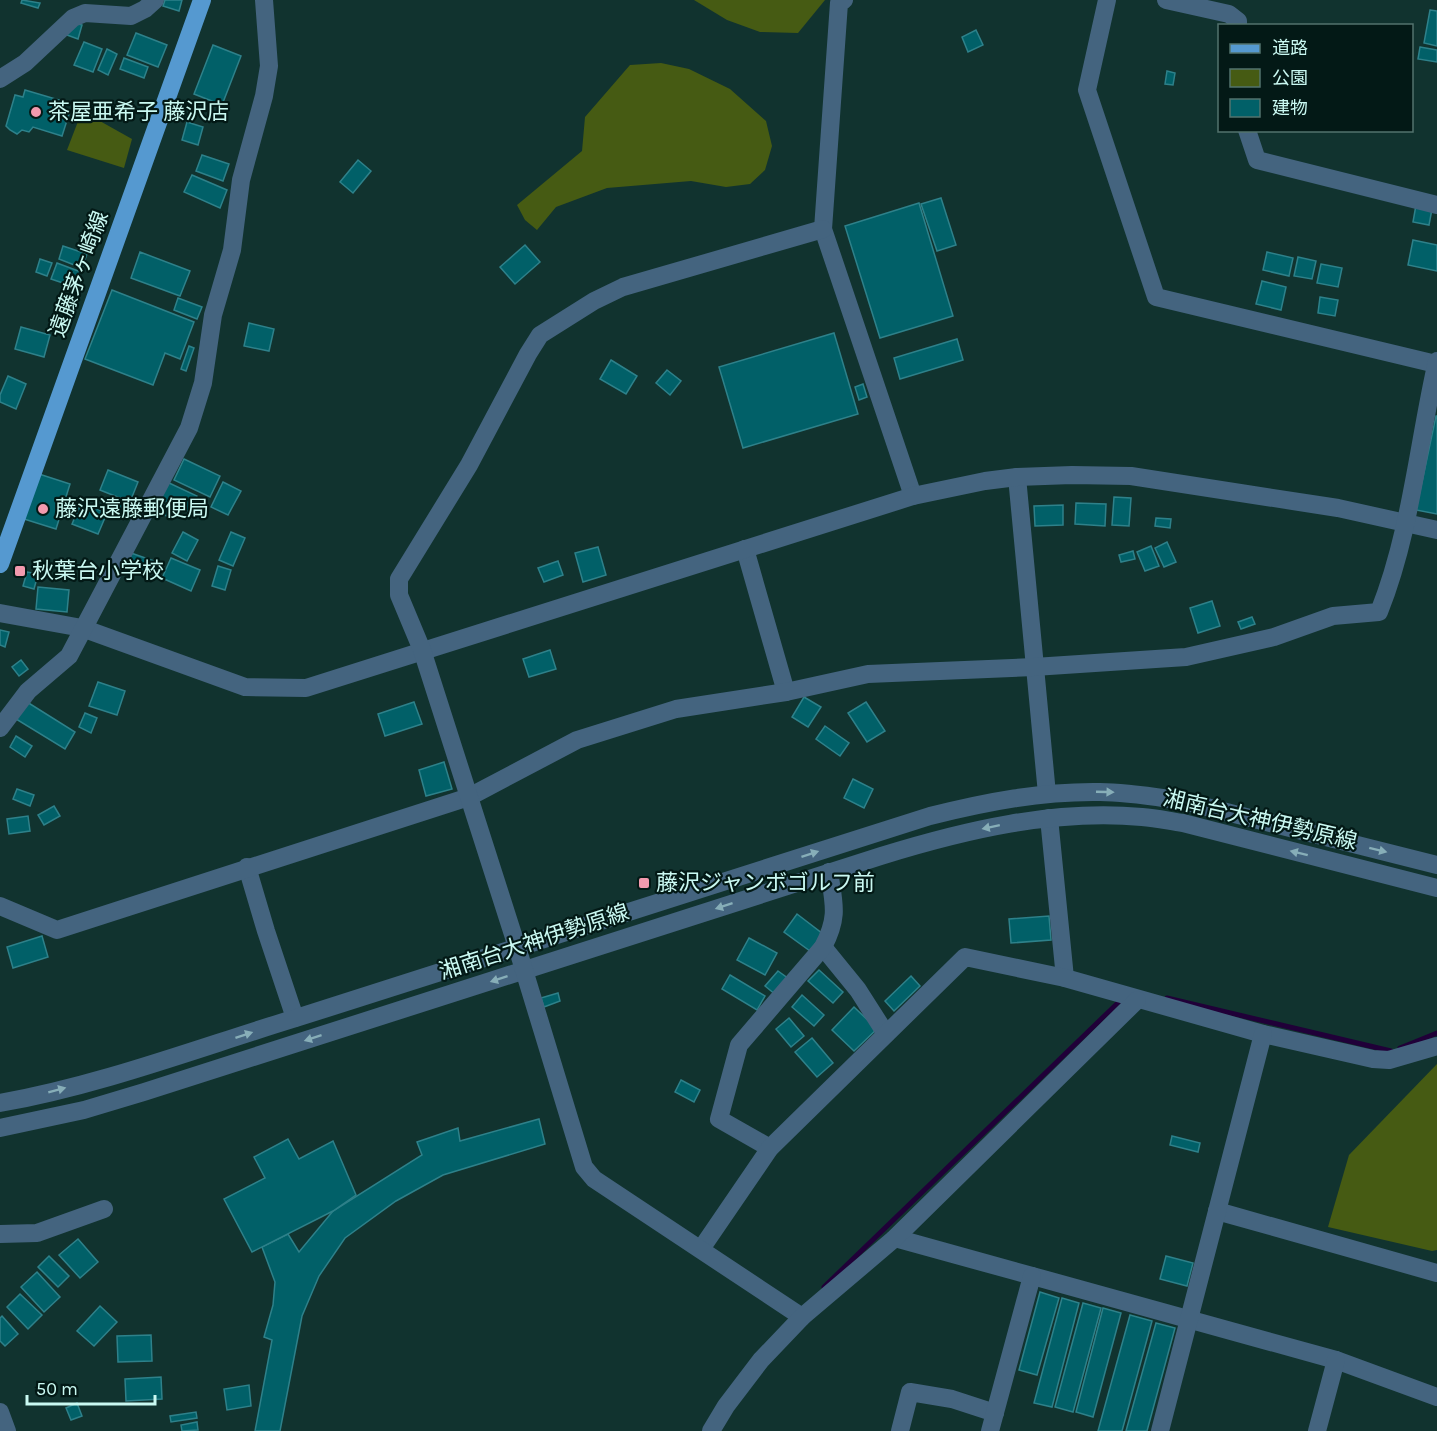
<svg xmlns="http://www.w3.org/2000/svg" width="1437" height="1431" font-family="Karla,'Noto Sans JP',sans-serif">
<rect width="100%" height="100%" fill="#11332f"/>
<g fill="#465b13">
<path d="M694,0H825L798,33L760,32L727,20Z"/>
<path d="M661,63L689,69L730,89L766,121L772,146L765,170L750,184L726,187L691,181L607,188L556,207L537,230L525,220L517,205L582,151L585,117L630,65Z"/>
<path d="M82,111L132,139L124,168L67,150Z"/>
<path d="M1437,1064V1250L1432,1251L1328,1227L1349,1155Z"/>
</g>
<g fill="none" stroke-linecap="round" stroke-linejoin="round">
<g stroke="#200038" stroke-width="5">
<path d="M1167,998L1391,1051"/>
<path d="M1400,1048L1437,1033"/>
<path d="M824,1287L1123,998"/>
</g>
</g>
<g fill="#016068" stroke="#2e818a" stroke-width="1.5">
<path d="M22,0L40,3L38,8L21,3Z"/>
<path d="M165,0H182L179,11L163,6Z"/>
<path d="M1430,10L1437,11V46L1424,43Z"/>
<path d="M72,22L82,25L78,39L67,35Z"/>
<path d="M976,30L983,45L968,52L962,37Z"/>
<path d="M136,33L167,45L158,67L127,55Z"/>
<path d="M84,42L102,49L93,72L74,65Z"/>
<path d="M213,45L241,56L222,105L194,94Z"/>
<path d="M1420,47L1437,50V62L1418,59Z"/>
<path d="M107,49L117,54L108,75L98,70Z"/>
<path d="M124,58L148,67L144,78L120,69Z"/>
<path d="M1167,71L1175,73L1173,85L1165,84Z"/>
<path d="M25,90L59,100L56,110L69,114L62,136L33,127L29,132L22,130L17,134L10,130L6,126L15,95L23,97Z"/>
<path d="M187,122L203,127L198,145L182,140Z"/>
<path d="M202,155L229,164L223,181L196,171Z"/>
<path d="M358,160L371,171L353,193L340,182Z"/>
<path d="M192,175L227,190L220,208L184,192Z"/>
<path d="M941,198L956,245L937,251L921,204Z"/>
<path d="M919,203L953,316L880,338L845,226Z"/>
<path d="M1416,205L1432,209L1429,225L1413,222Z"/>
<path d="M1413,240L1437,245V271L1408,265Z"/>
<path d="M525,245L540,262L515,284L500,267Z"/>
<path d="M63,246L87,254L82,268L59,259Z"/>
<path d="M140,252L190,271L180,296L131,278Z"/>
<path d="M1267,252L1293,258L1289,276L1263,270Z"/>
<path d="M1298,257L1316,261L1312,279L1294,276Z"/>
<path d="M40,259L52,263L47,276L36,272Z"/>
<path d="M57,263L81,272L75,287L51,279Z"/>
<path d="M1321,264L1342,268L1338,287L1317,283Z"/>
<path d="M1262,281L1286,287L1281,310L1256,304Z"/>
<path d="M112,290L194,322L180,359L165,353L153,385L85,359Z"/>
<path d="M1320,297L1338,300L1335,316L1318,313Z"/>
<path d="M178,298L202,307L197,319L174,310Z"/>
<path d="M249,323L274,329L269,351L244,346Z"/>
<path d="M21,327L50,335L44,357L15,349Z"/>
<path d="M834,333L858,414L743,448L719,367Z"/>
<path d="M957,339L963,360L900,379L894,358Z"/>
<path d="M189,346L194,348L186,371L181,369Z"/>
<path d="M611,360L637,376L626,394L600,379Z"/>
<path d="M667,370L681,381L670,395L656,383Z"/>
<path d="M8,376L26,384L16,409L0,402V395Z"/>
<path d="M863,384L867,397L859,400L855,387Z"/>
<path d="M1436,416H1437V514L1416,510Z"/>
<path d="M184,459L220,476L210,497L174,480Z"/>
<path d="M108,470L138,482L130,502L100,490Z"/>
<path d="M39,474L70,484L56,529L24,519Z"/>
<path d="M167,482L197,496L190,512L160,499Z"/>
<path d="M223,482L241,491L228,515L211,507Z"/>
<path d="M1114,497L1131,498L1129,526L1112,525Z"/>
<path d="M116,501L130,509L125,516L112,509Z"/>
<path d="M158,502L170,507L167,516L153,511Z"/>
<path d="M81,503L107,513L98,534L72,524Z"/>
<path d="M1076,503L1106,504L1105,526L1075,524Z"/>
<path d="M1063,505V525L1035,526L1034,506Z"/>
<path d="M1156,518L1171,519L1170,528L1155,526Z"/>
<path d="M183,532L198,540L187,561L172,553Z"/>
<path d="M231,532L245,538L233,566L219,560Z"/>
<path d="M1167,542L1176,562L1164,567L1155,548Z"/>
<path d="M1151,546L1159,566L1145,571L1137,552Z"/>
<path d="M598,547L606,575L583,582L575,553Z"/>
<path d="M1133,551L1135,559L1121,562L1119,555Z"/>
<path d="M131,553L154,561L149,575L126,566Z"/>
<path d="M171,558L200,570L191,591L162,578Z"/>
<path d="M558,561L563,575L544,582L538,568Z"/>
<path d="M218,566L231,570L225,590L212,586Z"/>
<path d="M27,572L38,574L34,589L23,586Z"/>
<path d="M38,587L69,590L67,612L36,609Z"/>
<path d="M1212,601L1220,626L1198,633L1190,608Z"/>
<path d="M1252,617L1255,624L1241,629L1238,622Z"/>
<path d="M0,630L9,632L5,647L0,645Z"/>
<path d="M550,650L556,669L529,677L523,659Z"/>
<path d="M21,660L28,669L19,676L12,667Z"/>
<path d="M98,682L125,691L117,715L89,706Z"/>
<path d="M804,697L821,707L808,727L792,717Z"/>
<path d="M27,702L75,732L65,749L16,719Z"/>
<path d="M414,702L422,724L385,736L378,714Z"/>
<path d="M866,702L885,731L867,742L848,713Z"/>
<path d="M85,713L97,718L91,733L79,727Z"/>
<path d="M825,726L849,743L840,756L816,739Z"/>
<path d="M16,736L32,746L25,757L10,747Z"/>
<path d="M444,762L452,789L426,796L419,770Z"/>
<path d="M853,779L873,789L864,808L844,798Z"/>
<path d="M17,789L34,795L30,806L13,799Z"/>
<path d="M54,806L60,816L44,825L38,815Z"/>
<path d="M28,816L30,831L9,834L7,819Z"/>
<path d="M797,914L823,934L810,951L784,932Z"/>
<path d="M1049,916L1051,940L1011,943L1009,919Z"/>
<path d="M42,936L48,957L13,968L7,947Z"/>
<path d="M749,938L777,953L765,975L737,960Z"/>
<path d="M819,970L843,992L833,1003L808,981Z"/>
<path d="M778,971L789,979L776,995L765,986Z"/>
<path d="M730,975L765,996L757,1010L722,989Z"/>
<path d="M911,976L920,986L894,1011L885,1001Z"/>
<path d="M558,993L560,1001L544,1007L541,998Z"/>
<path d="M802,995L824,1015L814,1026L792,1007Z"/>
<path d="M854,1007L877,1029L854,1051L832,1030Z"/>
<path d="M789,1018L804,1036L791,1047L776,1029Z"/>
<path d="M812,1038L833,1063L817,1077L795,1052Z"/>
<path d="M681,1080L700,1090L694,1102L675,1092Z"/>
<path d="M539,1119L545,1144L443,1175L396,1201L345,1238L319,1276L302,1316L280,1431H255L272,1340L264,1337L273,1305L275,1282L262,1247L288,1234L299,1252L333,1211L422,1155L417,1142L458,1128L460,1141Z"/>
<path d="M1172,1136L1200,1143L1198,1152L1170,1145Z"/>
<path d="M288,1139L299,1159L333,1141L356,1195L333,1211L252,1252L224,1199L265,1178L254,1157Z"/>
<path d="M78,1239L98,1262L80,1278L59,1255Z"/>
<path d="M49,1256L69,1276L58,1287L38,1267Z"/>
<path d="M1166,1256L1193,1263L1187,1286L1160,1279Z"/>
<path d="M37,1272L60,1297L44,1312L21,1287Z"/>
<path d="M1040,1292L1059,1298L1037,1375L1019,1370Z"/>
<path d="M20,1294L42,1315L28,1329L7,1307Z"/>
<path d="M1062,1298L1079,1303L1052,1407L1034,1403Z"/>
<path d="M1083,1303L1101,1308L1073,1412L1055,1407Z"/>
<path d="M100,1306L117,1322L94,1346L77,1331Z"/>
<path d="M1103,1308L1121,1313L1093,1417L1076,1412Z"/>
<path d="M1130,1315L1152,1321L1122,1431H1098Z"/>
<path d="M2,1316L18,1334L5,1346L0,1341V1318Z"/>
<path d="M1156,1323L1175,1328L1147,1431H1126Z"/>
<path d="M151,1335L152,1361L118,1362L117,1336Z"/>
<path d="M161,1377L162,1399L126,1401L125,1379Z"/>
<path d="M249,1385L251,1406L227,1410L224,1389Z"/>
<path d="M77,1403L82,1416L71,1420L66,1408Z"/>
<path d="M196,1412L197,1418L171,1422L170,1416Z"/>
<path d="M197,1422L198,1430L182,1431L181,1425Z"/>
</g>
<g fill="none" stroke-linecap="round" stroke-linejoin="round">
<g stroke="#44647f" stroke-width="18">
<path d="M844,0L839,3L823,229L913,496"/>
<path d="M1107,0L1087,90L1156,297L1436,364"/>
<path d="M1166,0L1229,14L1238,21V26"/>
<path d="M0,79L25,63L73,18L85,13L131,16L145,9L155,0"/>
<path d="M1247,130L1257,160L1437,205"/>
<path d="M1017,477L1047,794"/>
<path d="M745,549L786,692"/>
<path d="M0,613L82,628L245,687L306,688L913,496L985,481L1017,477L1072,475L1131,476L1338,508L1437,530"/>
<path d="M0,728L28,691L69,656L189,428L203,383L213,315L232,250L241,180L264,96L269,66L264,0"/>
<path d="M1049,818L1065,978"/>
<path d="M247,867L266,931L295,1018"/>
<path d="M0,906L57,930L469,797L577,740L676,709L786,692L868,674L1034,667L1186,657L1274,637L1333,616L1379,612C1411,532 1418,444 1437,361"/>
<path d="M823,947L858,990L886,1034"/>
<path d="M0,1103C101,1085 198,1048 296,1018C508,952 719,883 930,816C986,802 1042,791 1100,792C1128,792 1155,797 1183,801L1437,865"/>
<path d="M0,1128L84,1110L144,1092L881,856C965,830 1054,809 1142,817C1156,818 1169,821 1183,823L1437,888"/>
<path d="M770,1148L719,1119L739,1045L823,947C839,917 834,904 829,872"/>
<path d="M1217,1211L1437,1273"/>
<path d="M0,1234L37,1233L104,1209"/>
<path d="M895,1238L1336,1360L1437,1397"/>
<path d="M701,1249L770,1148L965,957L1065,978L1263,1034L1373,1059L1389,1060L1437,1046"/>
<path d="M802,1317L594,1179L584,1167L517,947L422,650L399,595V579L469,465L528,354L540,335L594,301L623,287L823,229"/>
<path d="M0,1412L7,1431"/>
<path d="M711,1431L726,1406L761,1360L802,1317L895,1238L1137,1000"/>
<path d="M900,1431L910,1392L952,1399L995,1413"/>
<path d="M990,1431L1032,1276"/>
<path d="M1160,1431L1263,1034"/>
<path d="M1317,1431L1336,1360"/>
</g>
<path stroke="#5599d0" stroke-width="18" d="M0,564L202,0"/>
</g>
<defs><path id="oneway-solid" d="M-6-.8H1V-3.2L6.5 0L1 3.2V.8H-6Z" transform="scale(1.5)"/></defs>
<g fill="#87aeb8">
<use href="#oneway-solid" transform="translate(1105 792) rotate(2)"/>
<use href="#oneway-solid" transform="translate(991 827) rotate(168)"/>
<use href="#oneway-solid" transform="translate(1378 850) rotate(14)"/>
<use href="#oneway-solid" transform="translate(1299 853) rotate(-166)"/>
<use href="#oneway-solid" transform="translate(810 854) rotate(-18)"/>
<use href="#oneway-solid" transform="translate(724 906) rotate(162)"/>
<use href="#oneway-solid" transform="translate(499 979) rotate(162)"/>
<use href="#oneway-solid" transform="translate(244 1035) rotate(-18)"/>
<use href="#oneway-solid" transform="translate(313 1038) rotate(162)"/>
<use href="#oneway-solid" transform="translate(57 1090) rotate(-15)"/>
</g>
<g fill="#f29aae" stroke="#031916" stroke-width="2">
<circle cx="36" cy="112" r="6"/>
<circle cx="43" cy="509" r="6"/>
<rect x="14" y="565" width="12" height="12" rx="3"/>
<rect x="638" y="877" width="12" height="12" rx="3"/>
</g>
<g text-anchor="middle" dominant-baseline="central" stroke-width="4.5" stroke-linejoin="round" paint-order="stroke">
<g font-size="22" fill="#caf9f2" stroke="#031916" text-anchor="start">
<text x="48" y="112">茶屋亜希子 藤沢店</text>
<text x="55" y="509">藤沢遠藤郵便局</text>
<text x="32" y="571">秋葉台小学校</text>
<text x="656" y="883">藤沢ジャンボゴルフ前</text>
</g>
<g font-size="22" fill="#caf9f2" stroke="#031916">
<text transform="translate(79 274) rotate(-70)">遠藤茅ヶ崎線</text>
<text transform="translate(1260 820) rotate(13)">湘南台大神伊勢原線</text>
<text transform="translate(534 942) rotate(-18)">湘南台大神伊勢原線</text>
</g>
</g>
<rect x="1218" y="24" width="195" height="108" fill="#031916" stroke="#53736e" stroke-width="1.5"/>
<rect x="1230" y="44" width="30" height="9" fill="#5599d0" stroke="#53736e" stroke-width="1.5"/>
<text x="1272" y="54" font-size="18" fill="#caf9f2">道路</text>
<rect x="1230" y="69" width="30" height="18" fill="#465b13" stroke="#53736e" stroke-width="1.5"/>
<text x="1272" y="84" font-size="18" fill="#caf9f2">公園</text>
<rect x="1230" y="99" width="30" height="18" fill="#016068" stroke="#53736e" stroke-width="1.5"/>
<text x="1272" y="114" font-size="18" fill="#caf9f2">建物</text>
<path d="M27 1395v9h128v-9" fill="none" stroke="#caf9f2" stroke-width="3"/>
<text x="36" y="1395" font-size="18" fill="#caf9f2" stroke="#031916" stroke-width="4.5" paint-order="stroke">50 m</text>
</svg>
